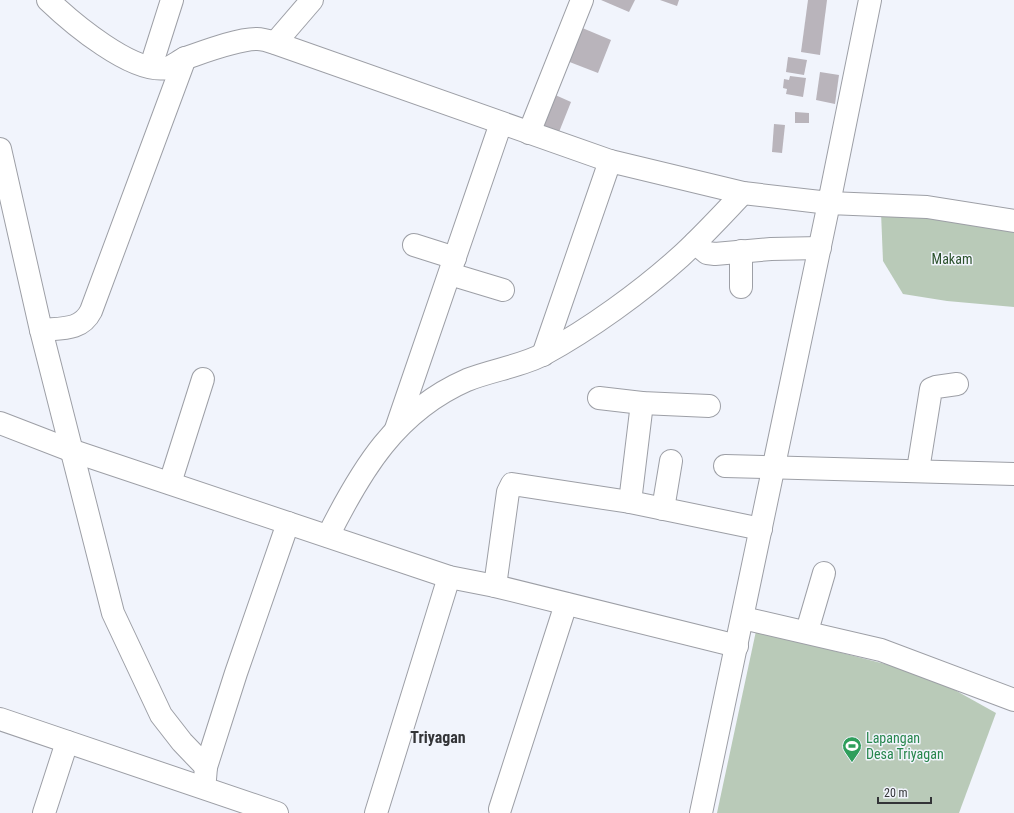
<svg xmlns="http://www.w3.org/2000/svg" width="1014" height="813" font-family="'Roboto Condensed',sans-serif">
<rect width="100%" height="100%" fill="#f1f4fc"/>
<g fill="#b9cab8">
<path d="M881,212L1014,228V307L947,301L903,294L883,261Z"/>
<path d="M756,631L889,665L944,684L996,713L959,813H717Z"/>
</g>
<g fill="#b9b4bb">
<path d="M601,0H635L629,12Z"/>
<path d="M660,0H679L677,6Z"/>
<path d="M808,0H827L820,55L801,52Z"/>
<path d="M580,27L611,40L598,73L567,61Z"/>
<path d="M788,57L807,60L804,75L786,72Z"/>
<path d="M820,72L839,75L835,104L816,100Z"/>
<path d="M790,76L806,78L803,97L786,94L787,89L783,88L784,79L789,80Z"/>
<path d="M553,94L571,102L557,137L539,130Z"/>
<path d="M795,112L809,113V123H795Z"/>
<path d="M774,124L785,125L782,153L772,152Z"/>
</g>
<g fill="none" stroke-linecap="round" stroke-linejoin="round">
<defs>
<g id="minor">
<path d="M48,0C71,22 133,75 167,68C174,66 180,60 186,58C206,51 237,39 257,39C263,39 269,41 275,43L610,161"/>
<path d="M275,43L312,0"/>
<path d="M151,66L172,0"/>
<path d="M529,133L582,0"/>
<path d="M0,149L41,330L113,613L161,715L182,742L206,767"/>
<path d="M695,243L707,253L715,254L771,249L820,248"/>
<path d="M414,245L455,258"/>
<path d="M450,274L503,290"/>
<path d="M741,287V251"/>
<path d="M41,330C61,328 81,331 91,311L185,58"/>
<path d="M543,355L610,161L743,193L829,203L870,0"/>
<path d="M599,398L642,403L709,406"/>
<path d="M0,423L70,450L449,577L495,586L737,646"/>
<path d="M396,429L501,123"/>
<path d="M725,466L1014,474"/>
<path d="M918,470L931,389L936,387L957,384"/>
<path d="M170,483L203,379"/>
<path d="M630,502L642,403"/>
<path d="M663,509L671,461"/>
<path d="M328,536C361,470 396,411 467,380C492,370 522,366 544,354C590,329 641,292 680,257C702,237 722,215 743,193"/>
<path d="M495,586L508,492L512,484L630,502L761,529"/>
<path d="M743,618L881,650L1014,700"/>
<path d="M807,631L824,573"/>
<path d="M0,719L277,813"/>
<path d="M205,779L206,767L236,673L288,523"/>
<path d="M500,809L566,604"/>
<path d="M44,813L67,742"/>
<path d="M376,813L449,577"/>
<path d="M701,813L829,203L927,207L1014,221"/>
</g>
</defs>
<use href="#minor" stroke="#9d9fa6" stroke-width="24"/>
<use href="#minor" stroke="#fff" stroke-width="22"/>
</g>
<defs>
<symbol id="stadium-pin" viewBox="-11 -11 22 30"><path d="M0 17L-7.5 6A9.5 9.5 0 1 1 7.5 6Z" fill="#2e9e5b" stroke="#f1f4fc"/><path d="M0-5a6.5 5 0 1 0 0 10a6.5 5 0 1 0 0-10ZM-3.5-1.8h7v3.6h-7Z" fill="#fff"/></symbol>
</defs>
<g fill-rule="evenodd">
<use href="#stadium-pin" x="841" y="735" width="22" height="30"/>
</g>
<g text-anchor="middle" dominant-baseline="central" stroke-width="3" stroke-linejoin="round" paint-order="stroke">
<g font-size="14" fill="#2b512c" stroke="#f1f4fc">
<text x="952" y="259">Makam</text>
</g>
<g font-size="14" fill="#27864d" stroke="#f1f4fc" text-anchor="start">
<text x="866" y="738">Lapangan<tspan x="866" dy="16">Desa Triyagan</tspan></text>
</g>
<g font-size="16" font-weight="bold" fill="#333437" stroke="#f1f4fc">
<text x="438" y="737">Triyagan</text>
</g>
</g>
<path d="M878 797v6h53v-6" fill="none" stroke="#333437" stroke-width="2"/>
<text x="884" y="797" font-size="12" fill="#333437" stroke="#f1f4fc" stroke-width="3" paint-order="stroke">20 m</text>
</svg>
